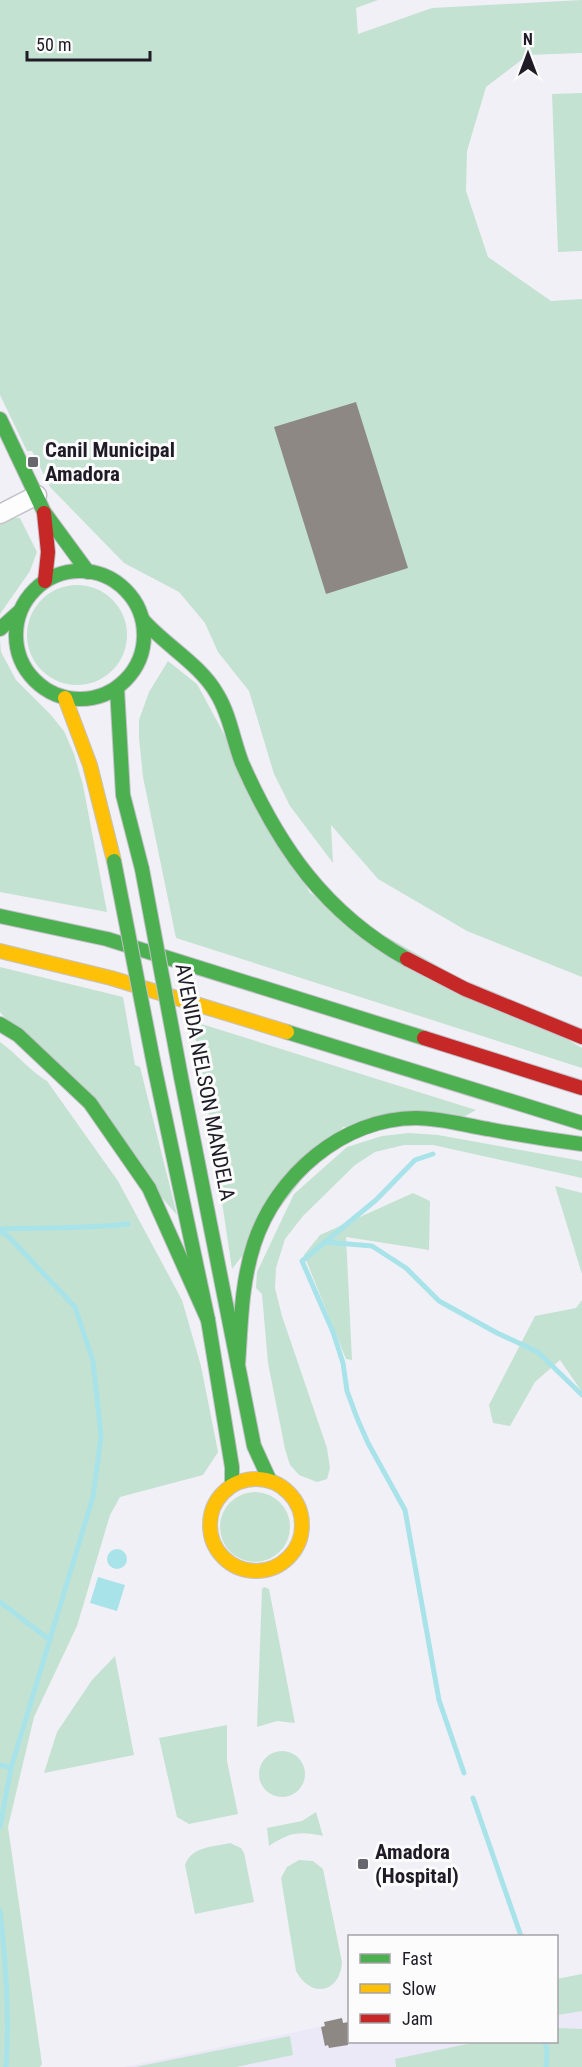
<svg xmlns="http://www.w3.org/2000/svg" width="582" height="2067" font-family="'Roboto Condensed',sans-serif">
<rect width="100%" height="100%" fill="#f1f0f6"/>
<path fill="#ebe8f7" d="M582,1974V2067H123L349,2021L350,2042H556L557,1979Z"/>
<g fill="#c4e2d1">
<path d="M0,0H378L356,8L358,34L432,8L582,0V53L528,55L486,87L467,151L466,191L488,257L551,301L582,299V977L467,931L378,879L331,825L333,863L290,806L274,774L249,691L218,652L205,623L179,592L124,563L50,487L32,451H27L0,395Z"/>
<path d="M582,93V251L558,252L552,94Z"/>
<path d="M10,518H20L37,552L30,571L0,614V525Z"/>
<circle cx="77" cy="635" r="50"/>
<path d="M0,640L1,652L16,680L50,714L64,731L74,754L83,785L107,912L0,892Z"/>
<path d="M168,661L197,684L310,893L582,1048V1068L176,938L143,777L139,738V720L149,692Z"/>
<path d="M0,967L123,997L135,1065L140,1067L177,1215L0,1012Z"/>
<path d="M192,1021L476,1110L465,1116L343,1127L232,1269L204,1082Z"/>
<path d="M0,1042C17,1054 29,1070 47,1081L118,1181L182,1300L201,1366L218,1452L203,1475L120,1497L110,1515L77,1626L34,1717L8,1827L42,2064L40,2067H0Z"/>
<path d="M409,1133L438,1135L582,1161V1178L433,1145H404L375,1152L355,1165L303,1216L285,1239L276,1268L275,1288L282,1316L327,1448L330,1468L327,1479L317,1482L299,1475L290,1465L285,1449L268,1363L262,1294L256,1288L257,1272L294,1194L347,1147L382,1136Z"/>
<path d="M555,1186L582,1193V1274Z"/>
<path d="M413,1193L430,1201L429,1250L346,1237L352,1360L346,1359L304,1255L320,1235Z"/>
<path d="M582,1300V1392L560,1360L535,1382L510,1426L493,1423L489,1405L535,1316L576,1308Z"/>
<circle cx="255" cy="1527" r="35"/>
<path d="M264,1587L269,1589L295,1723L277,1721L257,1727L262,1589Z"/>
<path d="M115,1656L134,1755L44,1773L57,1732L92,1680Z"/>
<path d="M227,1725V1761L238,1814L189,1824L177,1817L159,1738Z"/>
<circle cx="282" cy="1774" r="23"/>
<path d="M316,1812L323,1836C299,1831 290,1832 269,1846L267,1828L302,1821Z"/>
<path d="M230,1843L241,1848L244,1853L254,1902L195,1914L185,1865C192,1846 213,1847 230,1843Z"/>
<path d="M299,1860L313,1861L323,1869L342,1962C340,1993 311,1999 296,1971L281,1878L287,1867Z"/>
<path d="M582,1974V2011L557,2015V1979Z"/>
<path d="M557,2028L582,2029V2067H396L395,2059L477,2042H556Z"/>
<path d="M290,2036L293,2055L236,2067H135Z"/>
</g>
<g fill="#a8e3e9">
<circle cx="117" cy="1559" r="10"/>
<path d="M98,1577L125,1585L117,1611L90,1603Z"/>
</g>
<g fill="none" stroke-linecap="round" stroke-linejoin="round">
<g stroke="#a8e3e9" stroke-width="5">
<path d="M433,1154L415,1160L376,1200L302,1261L333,1332L343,1363L347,1391L357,1418L368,1443L405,1510L439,1700L464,1773"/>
<path d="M0,1229C43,1227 85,1229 128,1224"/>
<path d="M0,1231L9,1237L75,1307L93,1361L101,1436L93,1497L11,1768L0,1827"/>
<path d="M325,1242L372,1246L406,1268L439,1301L497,1333L538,1352L582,1395"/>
<path d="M0,1602L50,1640"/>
<path d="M0,1765L11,1768"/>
<path d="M473,1798L521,1936"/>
<path d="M0,1910C6,1963 10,2015 6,2067"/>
<path d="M545,2042L547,2051L546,2067"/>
</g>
</g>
<g fill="#8d8883">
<path d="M356,402L408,568L326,594L274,427Z"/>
<path d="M342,2018L343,2023L349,2022L350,2026L348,2045L329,2048L328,2045L325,2046L321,2027L325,2026L324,2022Z"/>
</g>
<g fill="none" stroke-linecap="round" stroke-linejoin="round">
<defs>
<path id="street" d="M0,514L37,495"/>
<g id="fast">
<path d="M0,419L44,512L88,572"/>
<circle cx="80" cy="635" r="64"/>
<path d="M143,620C165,645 201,665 217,694C230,715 233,740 242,763C279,847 325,913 407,959"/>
<path d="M0,629L20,611"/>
<path d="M117,688L123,795L142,869"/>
<path d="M0,916L107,939L424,1038"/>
<path d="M0,1024L18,1035L90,1103L149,1188L208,1320"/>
<path d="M287,1032L582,1123"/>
<path d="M155,1070L208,1320L232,1467V1485"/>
<path d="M181,1077L254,1446L270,1481"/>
<path d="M238,1365C241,1324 241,1284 254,1244C276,1176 343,1118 416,1118C440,1118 464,1125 488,1129C519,1135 550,1140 582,1144"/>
</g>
<g id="slow">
<path d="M65,698L90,765L114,861"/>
<path d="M0,951L111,978L287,1032"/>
<circle cx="256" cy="1525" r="46"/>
</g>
<g id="jam">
<path d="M44,513L48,552L45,581"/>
<path d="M407,959L465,989L582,1037"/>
<path d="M424,1038L582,1088"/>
</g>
</defs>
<use href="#street" stroke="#c3c1c9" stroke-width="21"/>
<use href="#fast" stroke="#c3c1c9" stroke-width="16"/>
<use href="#slow" stroke="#c3c1c9" stroke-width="16"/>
<use href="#jam" stroke="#c3c1c9" stroke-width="16"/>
<use href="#street" stroke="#fdfdfe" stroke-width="18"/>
<use href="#fast" stroke="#4caf50" stroke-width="14"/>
<use href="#slow" stroke="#ffc107" stroke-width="14"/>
<use href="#jam" stroke="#c62828" stroke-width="14"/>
<defs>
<g id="fast-bridge">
<path d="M114,861L155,1070"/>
<path d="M142,869L181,1077"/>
</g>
</defs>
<use href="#fast-bridge" stroke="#c3c1c9" stroke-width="16" stroke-linecap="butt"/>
<use href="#fast-bridge" stroke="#4caf50" stroke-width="14"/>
</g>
<g fill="#68666f" stroke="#fcfcfc" stroke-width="2">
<rect x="27" y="456" width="12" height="12" rx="3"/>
<rect x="357" y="1858" width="12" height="12" rx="3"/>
</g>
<g text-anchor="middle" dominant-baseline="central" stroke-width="6" stroke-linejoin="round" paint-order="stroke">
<g font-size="21" font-weight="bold" fill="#1f1c27" stroke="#fcfcfc" text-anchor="start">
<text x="45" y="450">Canil Municipal<tspan x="45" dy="24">Amadora</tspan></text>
<text x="375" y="1852">Amadora<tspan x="375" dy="24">(Hospital)</tspan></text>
</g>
<g font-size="21" fill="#1f1c27" stroke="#fcfcfc">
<text transform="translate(205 1082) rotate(79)">AVENIDA NELSON MANDELA</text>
</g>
</g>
<rect x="348" y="1935" width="210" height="108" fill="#fcfcfc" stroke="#a4a2a7" stroke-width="1.5"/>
<rect x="360" y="1954" width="30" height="9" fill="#4caf50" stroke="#a4a2a7" stroke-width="1.5"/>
<text x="402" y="1965" font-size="18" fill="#1f1c27">Fast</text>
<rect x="360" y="1984" width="30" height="9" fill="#ffc107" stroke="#a4a2a7" stroke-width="1.5"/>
<text x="402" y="1995" font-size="18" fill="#1f1c27">Slow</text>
<rect x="360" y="2014" width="30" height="9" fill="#c62828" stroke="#a4a2a7" stroke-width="1.5"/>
<text x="402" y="2025" font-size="18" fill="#1f1c27">Jam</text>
<g transform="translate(528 54)" stroke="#fcfcfc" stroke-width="4.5" paint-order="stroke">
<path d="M0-4.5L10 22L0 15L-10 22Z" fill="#1f1c27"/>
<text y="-9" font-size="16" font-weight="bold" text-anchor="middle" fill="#1f1c27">N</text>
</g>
<path d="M27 51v9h123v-9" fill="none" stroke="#1f1c27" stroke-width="3"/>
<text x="36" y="51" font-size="18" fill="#1f1c27" stroke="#fcfcfc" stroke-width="4.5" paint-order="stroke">50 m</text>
</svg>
